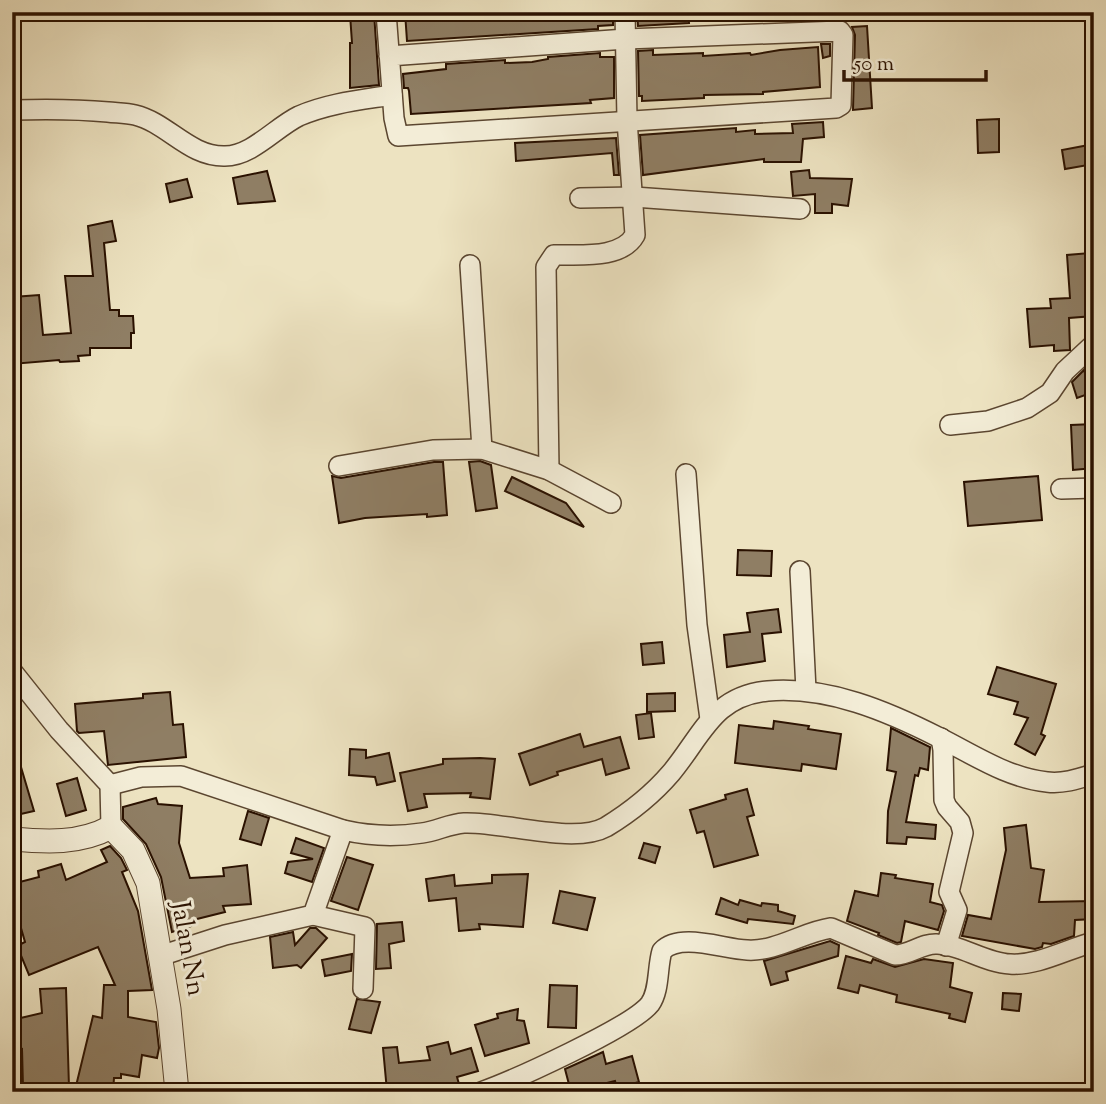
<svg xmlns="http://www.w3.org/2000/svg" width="1106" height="1104" font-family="'Sorts Mill Goudy',serif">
<rect width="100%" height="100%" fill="#ede3c1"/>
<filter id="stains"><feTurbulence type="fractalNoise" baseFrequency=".00286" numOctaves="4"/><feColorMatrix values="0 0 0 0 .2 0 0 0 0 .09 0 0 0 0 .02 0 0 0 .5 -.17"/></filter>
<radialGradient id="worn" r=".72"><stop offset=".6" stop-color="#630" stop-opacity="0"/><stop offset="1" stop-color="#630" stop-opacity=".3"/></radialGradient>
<g fill="#8f7e64" stroke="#2a1100" stroke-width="2">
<path d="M405,12H613V25L598,26V29L407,41Z"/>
<path d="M637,12H688L689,23L638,26Z"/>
<path d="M374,13L379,85L350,88V43H352L350,14Z"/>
<path d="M867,26L872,108L853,110L855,35L852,27Z"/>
<path d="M821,44H830V56L823,58Z"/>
<path d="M818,47L820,87L763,92V94L704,95V98L642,101V96H639L638,51L653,50V55L703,53V56L750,53L751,55L780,50Z"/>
<path d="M600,53V57H614V98L590,100L591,103L411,114L409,91L408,88H404L403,74L446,69V64L505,60V63L532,62L548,59V57Z"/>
<path d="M999,119V152L978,153L977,120Z"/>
<path d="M823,122L824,137L803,139L801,162H764V159L643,175L640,135L736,128V132L755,130V134L793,133L792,124Z"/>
<path d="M616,138L619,175H614L612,153L516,161L515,143Z"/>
<path d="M1094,144V164L1065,169L1062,150Z"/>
<path d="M809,170L810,178L852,179L848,206L832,204V213H815V194L793,196L791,172Z"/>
<path d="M267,171L275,201L238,204L233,178Z"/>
<path d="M187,179L192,197L170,202L166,184Z"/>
<path d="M112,221L116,241L104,243L110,310H119V316H133L134,333H131V348H90V355L78,356L79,361L60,362L59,360L12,364V337H17L13,297L39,295L43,335L71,333L65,276H93L88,226Z"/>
<path d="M1090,253L1094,316L1069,318L1070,350L1054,351V345L1030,347L1027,309L1051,308L1050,299L1070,298L1067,255Z"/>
<path d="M1084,370L1091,393L1077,398L1072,382Z"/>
<path d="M1094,424V468L1073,470L1071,425Z"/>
<path d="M480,461L491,465L497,508L476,511L469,462Z"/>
<path d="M434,462H443L447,515L427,517V514L365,518L339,523L332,476L341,478Z"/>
<path d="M1038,476L1042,520L968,526L964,482Z"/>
<path d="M512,477L566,503L584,527L505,491Z"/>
<path d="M738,550L772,551L771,576L737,575Z"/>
<path d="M778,609L781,632L762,634L765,661L727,667L724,635L750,632L747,613Z"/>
<path d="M662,642L664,663L643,665L641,644Z"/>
<path d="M997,667L1056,684L1041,734L1045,736L1035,755L1015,744L1028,718L1014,714L1018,702L988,694Z"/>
<path d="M170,692L173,725L183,724L186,757L108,765L104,731L79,733L77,731L75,704L143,698V694Z"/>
<path d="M675,693V711L647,712V694Z"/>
<path d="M651,713L654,737L639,739L636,715Z"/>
<path d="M774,721L809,726L808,729L841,734L836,769L802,764L801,771L735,763L739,725L773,729Z"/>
<path d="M891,728L930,747L928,770L920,768L918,776L915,775L906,822L936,825L935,839L907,837L906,844L887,843L888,811L896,772L887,770Z"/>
<path d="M580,734L584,747L620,737L629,768L606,775L602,759L557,772L558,775L530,785L519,754Z"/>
<path d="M350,749L366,750V758L389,753L395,781L377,785L375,777L349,775Z"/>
<path d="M18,757L34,811L12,816V758Z"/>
<path d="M480,758L495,759L490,799L470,797L471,793L424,794L427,807L408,811L400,773L443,764V759Z"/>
<path d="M77,778L86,810L66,816L57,784Z"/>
<path d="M747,789L754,815L747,817L758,855L714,867L704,831L697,833L690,810L726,799L725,795Z"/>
<path d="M156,798L158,804L182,806L179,843L190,878L224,876L223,868L247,865L251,904L223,906L225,912L189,921L191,926L172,932L161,877L146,844L123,819V807Z"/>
<path d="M248,811L269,818L261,845L240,839Z"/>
<path d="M1026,825L1031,868L1044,870L1039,902L1094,901V919L1075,920L1074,936L1051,944L1043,943L1042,947L1035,949L962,936L968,915L991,919L1006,850L1004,828Z"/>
<path d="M296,838L324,848L312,882L285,873L288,862L313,859L291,853Z"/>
<path d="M644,843L660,847L655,863L639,858Z"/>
<path d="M110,846L121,858L127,870L122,872L138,911L152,990L128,991V1017L156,1022L159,1048L157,1058L142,1055L139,1077L121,1074V1078H114L113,1092H88L89,1086H76L93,1016L102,1018L104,985H115L98,947L29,975L17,946L25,942L12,897V884L39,877L38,871L61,864L66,880L107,862L101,850Z"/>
<path d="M347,857L373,865L358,910L331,901Z"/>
<path d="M881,873L896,875L895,878L933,884L930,902L942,905L944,911L938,930L905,921L901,942L897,943L878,935L879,933L847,921L855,891L878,896Z"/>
<path d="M528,874L523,927L479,924L480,929L459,931L456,898L429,901L426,879L454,875L455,886L492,883V875Z"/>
<path d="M560,891L595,898L587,930L553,923Z"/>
<path d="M721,898L738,905L740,900L761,906L762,903L778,905V911L795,916L793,924L748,919L747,923L716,914Z"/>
<path d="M402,922L404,941L389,944L391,968L376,969L377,924Z"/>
<path d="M310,928H316L327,938L301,968L297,965L273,968L270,937L293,932L295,945Z"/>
<path d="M830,941L839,945L838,956L786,972L788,980L771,985L764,961Z"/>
<path d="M352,954L351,971L325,976L322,960Z"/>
<path d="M846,956L871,963L873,959L895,967L924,959L953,963L950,987L972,993L965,1022L949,1018L950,1014L896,1002L897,995L860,985L858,993L838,988Z"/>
<path d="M550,985L577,986L576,1028L548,1027Z"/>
<path d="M66,988L69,1087H23L22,1049L18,1050L12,1020L42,1013L40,989Z"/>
<path d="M1003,993L1021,994L1019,1011L1002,1009Z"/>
<path d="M357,999L380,1002L371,1033L349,1029Z"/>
<path d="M518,1009L517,1020L524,1021L529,1043L485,1056L475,1025L498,1018L497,1014Z"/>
<path d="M448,1042L451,1054L471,1048L478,1071L457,1077L459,1084L438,1089L436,1084L387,1091L383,1048L397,1047L399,1063L430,1060L427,1047Z"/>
<path d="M603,1052L606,1064L632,1056L639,1082L617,1088L615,1081L571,1092L565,1069Z"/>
</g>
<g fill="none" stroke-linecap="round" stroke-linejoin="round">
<defs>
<g id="minor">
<path d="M386,12L394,118L398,136L836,108L841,105L843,35L840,31L626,39L389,56"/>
<path d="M12,110C45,109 76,109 108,112C116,113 126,113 135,115C168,123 189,157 225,156C252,156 276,127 299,116C329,103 361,100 392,95"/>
<path d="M580,198L634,197L800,209"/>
<path d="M470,265L482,449"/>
<path d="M950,425L988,421L1027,408L1050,393L1065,371L1094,344"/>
<path d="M339,466L433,450L482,449L549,470L611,503"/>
<path d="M549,470L546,267L554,255C578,254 621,260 635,235L627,120L625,12"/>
<path d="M686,474L697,625L710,719"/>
<path d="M1061,489L1094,488"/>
<path d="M800,571L806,690"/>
<path d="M12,671L59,730L110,785L111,827"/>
<path d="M941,738L943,750L944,800L947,807L960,822L963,833L949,892L957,910L946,946"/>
<path d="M110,785L141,777L181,776L343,830C369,836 396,837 422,833C437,831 449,824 464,823C501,821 574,845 606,827C629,813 653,794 671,773C702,736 713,696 768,691C828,686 887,711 940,738C974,755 1008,778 1047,782C1063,784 1078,779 1094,774"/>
<path d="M313,915L365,927L363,989"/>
<path d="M160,956L225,935L313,915L343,830"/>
<path d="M481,1092C512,1081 632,1027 650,1004C660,990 657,967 662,951C680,932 723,949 747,950C776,952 803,932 831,928L895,955C910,955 922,943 937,944C960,944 985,963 1010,964C1038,966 1067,949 1094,942"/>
</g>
<path id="tertiary" d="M12,839C46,842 80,844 111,827L133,850L148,883L169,1009L177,1092"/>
</defs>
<use href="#minor" stroke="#5b4630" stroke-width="22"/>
<use href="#tertiary" stroke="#5b4630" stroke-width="25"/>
<use href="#minor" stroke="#f3edd7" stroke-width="19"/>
<use href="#tertiary" stroke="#f3edd7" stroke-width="23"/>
</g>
<g text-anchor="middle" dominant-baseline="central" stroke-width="6" stroke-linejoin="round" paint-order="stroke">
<g font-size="26" fill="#2a1100" stroke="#f3edd7">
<text transform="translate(187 949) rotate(80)">Jalan Nn</text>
</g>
</g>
<rect width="1106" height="1104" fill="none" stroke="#ede3c1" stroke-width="42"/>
<rect x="14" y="14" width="1078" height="1076" fill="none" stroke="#2a1100" stroke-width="3.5"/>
<rect x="21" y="21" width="1064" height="1062" fill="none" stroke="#2a1100" stroke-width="2"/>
<path d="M844 70v10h142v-10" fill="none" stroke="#2a1100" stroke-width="3.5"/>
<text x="854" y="70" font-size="21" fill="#2a1100" stroke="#f3edd7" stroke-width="5" paint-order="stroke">50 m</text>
<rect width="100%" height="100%" filter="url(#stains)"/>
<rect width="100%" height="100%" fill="url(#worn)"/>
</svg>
